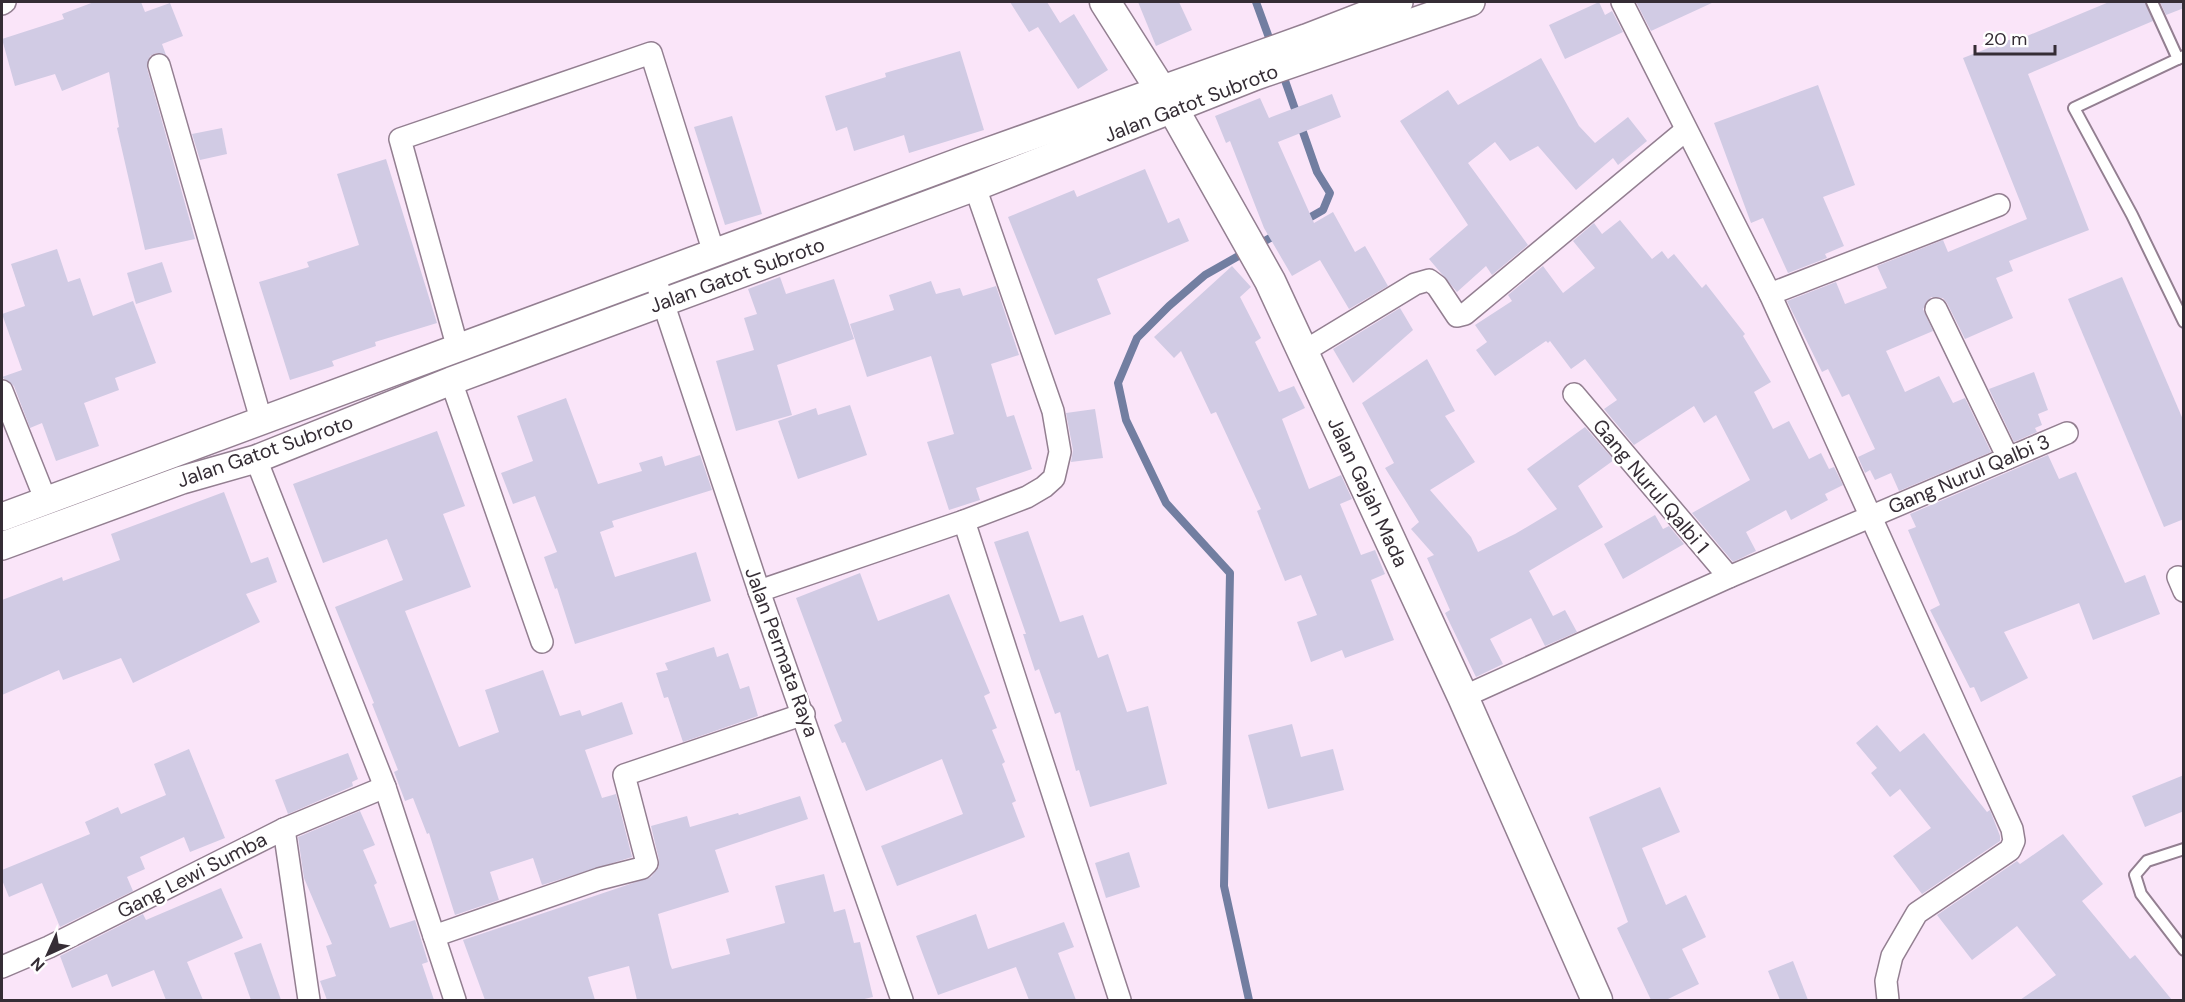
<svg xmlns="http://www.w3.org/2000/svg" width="2185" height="1002" font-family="'DM Sans',sans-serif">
<rect width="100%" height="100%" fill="#fae5f9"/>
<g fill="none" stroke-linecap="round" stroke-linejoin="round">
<g stroke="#727ea1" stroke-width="8">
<path d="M1256,2L1272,46"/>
<path d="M1282,72L1317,172L1330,193L1323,210L1302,222"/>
<path d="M1249,1000L1224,886L1230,573L1166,503L1126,420L1118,383L1137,338L1169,306L1205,275L1279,233"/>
</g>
</g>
<g fill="#d1cbe4">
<path d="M94,2H141L145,12L170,3L183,36L162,44L166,55L156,53L150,56L147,68L195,239L145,250L117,128L119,127L109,72L62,91L55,74L15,86L2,39L64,19L62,14Z"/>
<path d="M1010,2H1047L1060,23L1074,14L1108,70L1078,89L1038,27L1029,32Z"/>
<path d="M1138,2H1179L1192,30L1156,46Z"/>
<path d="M1599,2L1605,15L1612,11L1623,32L1565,59L1549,25Z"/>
<path d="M1636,2H1714L1651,31Z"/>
<path d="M2109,2H2145L2153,21L2028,74L2089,230L2009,261L2013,271L1996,278L2013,318L1965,339L1947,303L1943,298L1931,297L1923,309L1933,331L1886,351L1905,392L1939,376L1953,403L1965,398L1991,452L1899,491L1891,473L1875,480L1870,470L1865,473L1858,457L1875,449L1849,394L1842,397L1828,369L1822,372L1787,301L1836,282L1845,304L1887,288L1877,266L1943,240L1948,252L2027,219L1963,58L2014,38L2015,41Z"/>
<path d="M2160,2H2184V8L2166,15Z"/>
<path d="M960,51L984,130L909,153L904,135L854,151L847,127L836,131L825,96L886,77L885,73Z"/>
<path d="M1541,58L1579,126L1595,143L1628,117L1647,141L1618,165L1613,158L1576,190L1538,146L1510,161L1495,142L1468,163L1528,245L1492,275L1486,266L1457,292L1429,259L1468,225L1400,121L1448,90L1458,105Z"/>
<path d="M1818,85L1855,185L1823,197L1844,246L1825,254L1827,258L1788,273L1763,218L1751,223L1714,123Z"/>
<path d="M1332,94L1341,117L1278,142L1314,223L1333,212L1355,252L1365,246L1388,286L1349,309L1320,260L1292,276L1264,228L1230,141L1226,143L1215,116L1260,98L1269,118Z"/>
<path d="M732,116L762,214L725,225L694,127Z"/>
<path d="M222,128L227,154L200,160L192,134Z"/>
<path d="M386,159L437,323L375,342L376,346L332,361L334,366L290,380L259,282L309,267L307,262L359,245L337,174Z"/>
<path d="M1145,169L1168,223L1179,218L1189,241L1097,279L1111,314L1055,335L1008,217L1074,190L1077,197Z"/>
<path d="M1620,220L1652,259L1662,251L1668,259L1674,254L1702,288L1706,284L1745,334L1743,336L1771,382L1754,392L1773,429L1789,421L1809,459L1821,453L1829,469L1834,467L1843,485L1825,494L1828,500L1791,520L1786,510L1746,532L1756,551L1733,562L1692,513L1750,480L1716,415L1704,423L1694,406L1634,445L1604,409L1617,400L1585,359L1571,369L1550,341L1548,343L1546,341L1495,376L1476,350L1487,342L1475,325L1512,301L1508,295L1543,266L1563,293L1595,268L1573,241L1594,223L1602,234Z"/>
<path d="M57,249L68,282L80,278L93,316L133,301L156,363L115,378L119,390L84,403L99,446L56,461L42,423L30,428L14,386L2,377L22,370L2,314L25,306L11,264Z"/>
<path d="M162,262L172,292L136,304L127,273Z"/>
<path d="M1232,266L1251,287L1240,297L1261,338L1255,342L1279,392L1294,386L1305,408L1282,419L1309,489L1341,475L1352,499L1340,504L1361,555L1375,550L1385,574L1371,580L1394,640L1345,658L1342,650L1311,662L1297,622L1317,615L1301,575L1285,581L1257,511L1261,509L1216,412L1211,414L1181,351L1174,358L1154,337Z"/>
<path d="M780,277L786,294L834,279L854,339L777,365L792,415L736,431L716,361L754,350L744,318L757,314L748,289Z"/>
<path d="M2122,277L2184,422V519L2164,527L2068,299Z"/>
<path d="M931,281L936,294L960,288L963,296L996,286L1019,355L991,364L1007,417L1014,415L1032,469L976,488L980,500L949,510L927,442L954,434L931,356L867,377L850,324L894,310L889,295Z"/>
<path d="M1400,308L1413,330L1353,383L1333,349Z"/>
<path d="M1427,359L1455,411L1445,416L1475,462L1430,490L1471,537L1478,552L1515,534L1557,509L1527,469L1585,427L1614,460L1578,486L1603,527L1529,571L1553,616L1565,610L1577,632L1545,646L1531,618L1490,639L1503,664L1476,677L1445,613L1450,610L1427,558L1434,555L1411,529L1419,522L1385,468L1394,463L1362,403Z"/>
<path d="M2034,372L2048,410L2038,414L2042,425L2035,428L2037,432L2014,442L1989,389Z"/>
<path d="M566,398L598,484L642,471L639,463L662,456L665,466L700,455L712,490L612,521L614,527L600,532L615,577L696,552L711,601L575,644L557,588L555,589L544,557L557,552L535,496L513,504L501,473L533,461L517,416Z"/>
<path d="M850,405L867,455L798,479L778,421L816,408L818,415Z"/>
<path d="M1095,409L1103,458L1071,462L1073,450L1066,413Z"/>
<path d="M437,431L465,506L443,514L471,587L405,611L459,747L499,732L485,690L543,670L560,716L580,710L582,716L622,702L633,734L585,750L602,798L616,794L632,857L542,885L533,858L490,872L499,900L455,915L429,833L427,834L413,798L405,801L394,772L398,770L372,704L374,703L335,607L403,580L387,539L323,563L293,484Z"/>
<path d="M2048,455L2059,479L2076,472L2125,583L2145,575L2160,614L2093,640L2079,603L2004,632L2028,678L1981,702L1974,687L1970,688L1930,610L1940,605L1908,530L1916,527L1910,514Z"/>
<path d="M224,492L251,563L268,557L277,582L246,594L260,622L133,683L121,658L63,680L59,670L2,695V600L62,577L63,581L120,560L111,534Z"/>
<path d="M1655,515L1663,529L1669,526L1684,544L1623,579L1604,544Z"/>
<path d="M1028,531L1060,622L1083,615L1098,658L1108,654L1127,712L1148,706L1167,784L1090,807L1079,770L1076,771L1060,712L1055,714L1039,669L1035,671L1023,634H1026L994,542Z"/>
<path d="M860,573L878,621L949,594L990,693L984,696L997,728L992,730L1005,762L1002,764L1016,801L1012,803L1025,837L897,886L881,846L963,814L942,759L866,791L845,742L842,743L834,725L842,721L796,598Z"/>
<path d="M714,647L717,657L728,653L740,689L749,686L758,716L683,742L668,697L664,698L656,673L668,670L665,663Z"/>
<path d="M1292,724L1301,757L1333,749L1344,790L1268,809L1248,735Z"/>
<path d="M1877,725L1900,752L1924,733L1987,812L1990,810L2000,836V841L1922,894L1893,856L1931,828L1900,789L1890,797L1871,773L1877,768L1856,743Z"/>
<path d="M189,749L225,838L190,852L184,837L140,857L145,869L127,877L133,891L60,927L42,883L9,897L2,880V870L90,834L85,822L118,807L121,814L166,795L154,764Z"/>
<path d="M348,753L358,779L352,782L353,786L288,814L275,780Z"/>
<path d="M2184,775V811L2145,827L2132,796Z"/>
<path d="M1660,787L1680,832L1642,848L1666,905L1686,895L1706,937L1682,949L1699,984L1666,1000H1651L1617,928L1628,922L1589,817Z"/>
<path d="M800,796L808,819L715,850L729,892L658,914L670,964L672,969L730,954L726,939L785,923L775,886L824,874L834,912L845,909L854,943L860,942L873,997L860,1000H637L629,966L588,977L595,1000H485L463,940L651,877L659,867V860L651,826L687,816L690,827L738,813L739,815Z"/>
<path d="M360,811L375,845L363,850L377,883L374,885L390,928L415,920L428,962L422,964L434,1000H327L320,981L336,976L326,946L332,944L304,878L298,837Z"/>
<path d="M2063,834L2103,884L2082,901L2130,959L2135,955L2172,1000H2020L2056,975L2017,926L1972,960L1937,915L2017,861L2020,864Z"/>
<path d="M1129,852L1140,887L1106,898L1095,863Z"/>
<path d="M221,888L243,938L187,962L203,1000H166L154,970L112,987L107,974L72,988L60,956L143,914L146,920Z"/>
<path d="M976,914L988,949L1064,922L1074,947L1058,953L1076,1000H1029L1016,967L938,995L916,936Z"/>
<path d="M261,943L281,1000H251L234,953Z"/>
<path d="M1793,961L1808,1000H1780L1768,971Z"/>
</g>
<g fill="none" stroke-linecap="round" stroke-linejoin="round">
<defs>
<g id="service">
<path d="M2152,2L2178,59"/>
<path d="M2184,56L2074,108L2132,215L2184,322"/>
<path d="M2184,849L2147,861L2135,875L2141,894L2184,950"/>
</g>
<g id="minor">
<path d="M1622,2L1770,294L2012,829L2014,841L2010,850L1917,913L1892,956L1886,981L1888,1000"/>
<path d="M2,4L5,2"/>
<path d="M159,65L262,423"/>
<path d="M654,275L759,591L902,1000"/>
<path d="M1770,294L1999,205"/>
<path d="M1936,309L2008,458"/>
<path d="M458,349L400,139L651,53L714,253"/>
<path d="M1303,352L1415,284L1429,280L1437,286L1457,316L1465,314L1686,130"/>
<path d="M451,381L542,642"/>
<path d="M2,391L46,501"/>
<path d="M1574,394L1729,577"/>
<path d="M256,459L385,787L455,1000"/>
<path d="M964,521L1027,497L1044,487L1054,478L1060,452L1053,411L975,187"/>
<path d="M2178,577L2184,591"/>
<path d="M759,591L964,521L1120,1000"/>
<path d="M1463,697L1729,577L2067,433"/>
<path d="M284,829L309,1000"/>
<path d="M434,936L599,879L642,868L647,863L624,775L804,714"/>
<path d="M2,967L49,947L284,829L385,787"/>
</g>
<g id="tertiary">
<path d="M2,517L967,159L1306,38L1399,2"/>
<path d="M2,546L182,480L256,459L451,381L975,187L1256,76L1471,2"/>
</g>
<path id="secondary" d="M1105,2L1173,109L1270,281L1463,697L1597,1000"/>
</defs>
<use href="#service" stroke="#937f91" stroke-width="14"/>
<use href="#minor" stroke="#937f91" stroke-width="24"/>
<use href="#tertiary" stroke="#937f91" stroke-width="30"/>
<use href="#secondary" stroke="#937f91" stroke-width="33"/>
<use href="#service" stroke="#fff" stroke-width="10"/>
<use href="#minor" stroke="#fff" stroke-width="21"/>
<use href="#tertiary" stroke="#fff" stroke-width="27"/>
<use href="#secondary" stroke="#fff" stroke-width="30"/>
</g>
<g text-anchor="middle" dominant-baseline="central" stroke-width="5" stroke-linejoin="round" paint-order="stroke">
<g font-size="20" fill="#352d35" stroke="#fff">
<text transform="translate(1191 103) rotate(-21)">Jalan Gatot Subroto</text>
<text transform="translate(737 275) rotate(-20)">Jalan Gatot Subroto</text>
<text transform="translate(265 451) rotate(-19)">Jalan Gatot Subroto</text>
<text transform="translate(1969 474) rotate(-23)">Gang Nurul Qalbi 3</text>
<text transform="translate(1651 486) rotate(50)">Gang Nurul Qalbi 1</text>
<text transform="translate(1368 492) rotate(65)">Jalan Gajah Mada</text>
<text transform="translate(782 652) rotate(70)">Jalan Permata Raya</text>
<text transform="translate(192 875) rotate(-27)">Gang Lewi Sumba</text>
</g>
</g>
<rect width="2185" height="1002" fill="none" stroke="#352d35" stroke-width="6"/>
<g transform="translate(48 954) rotate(225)" stroke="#ffffff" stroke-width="4.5" paint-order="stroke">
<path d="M0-4.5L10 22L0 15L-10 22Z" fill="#352d35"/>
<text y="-9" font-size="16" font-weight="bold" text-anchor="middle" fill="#352d35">N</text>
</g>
<path d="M1975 45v9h80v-9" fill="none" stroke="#352d35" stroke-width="3"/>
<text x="1984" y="45" font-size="18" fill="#352d35" stroke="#ffffff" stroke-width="4.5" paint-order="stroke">20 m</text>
</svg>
